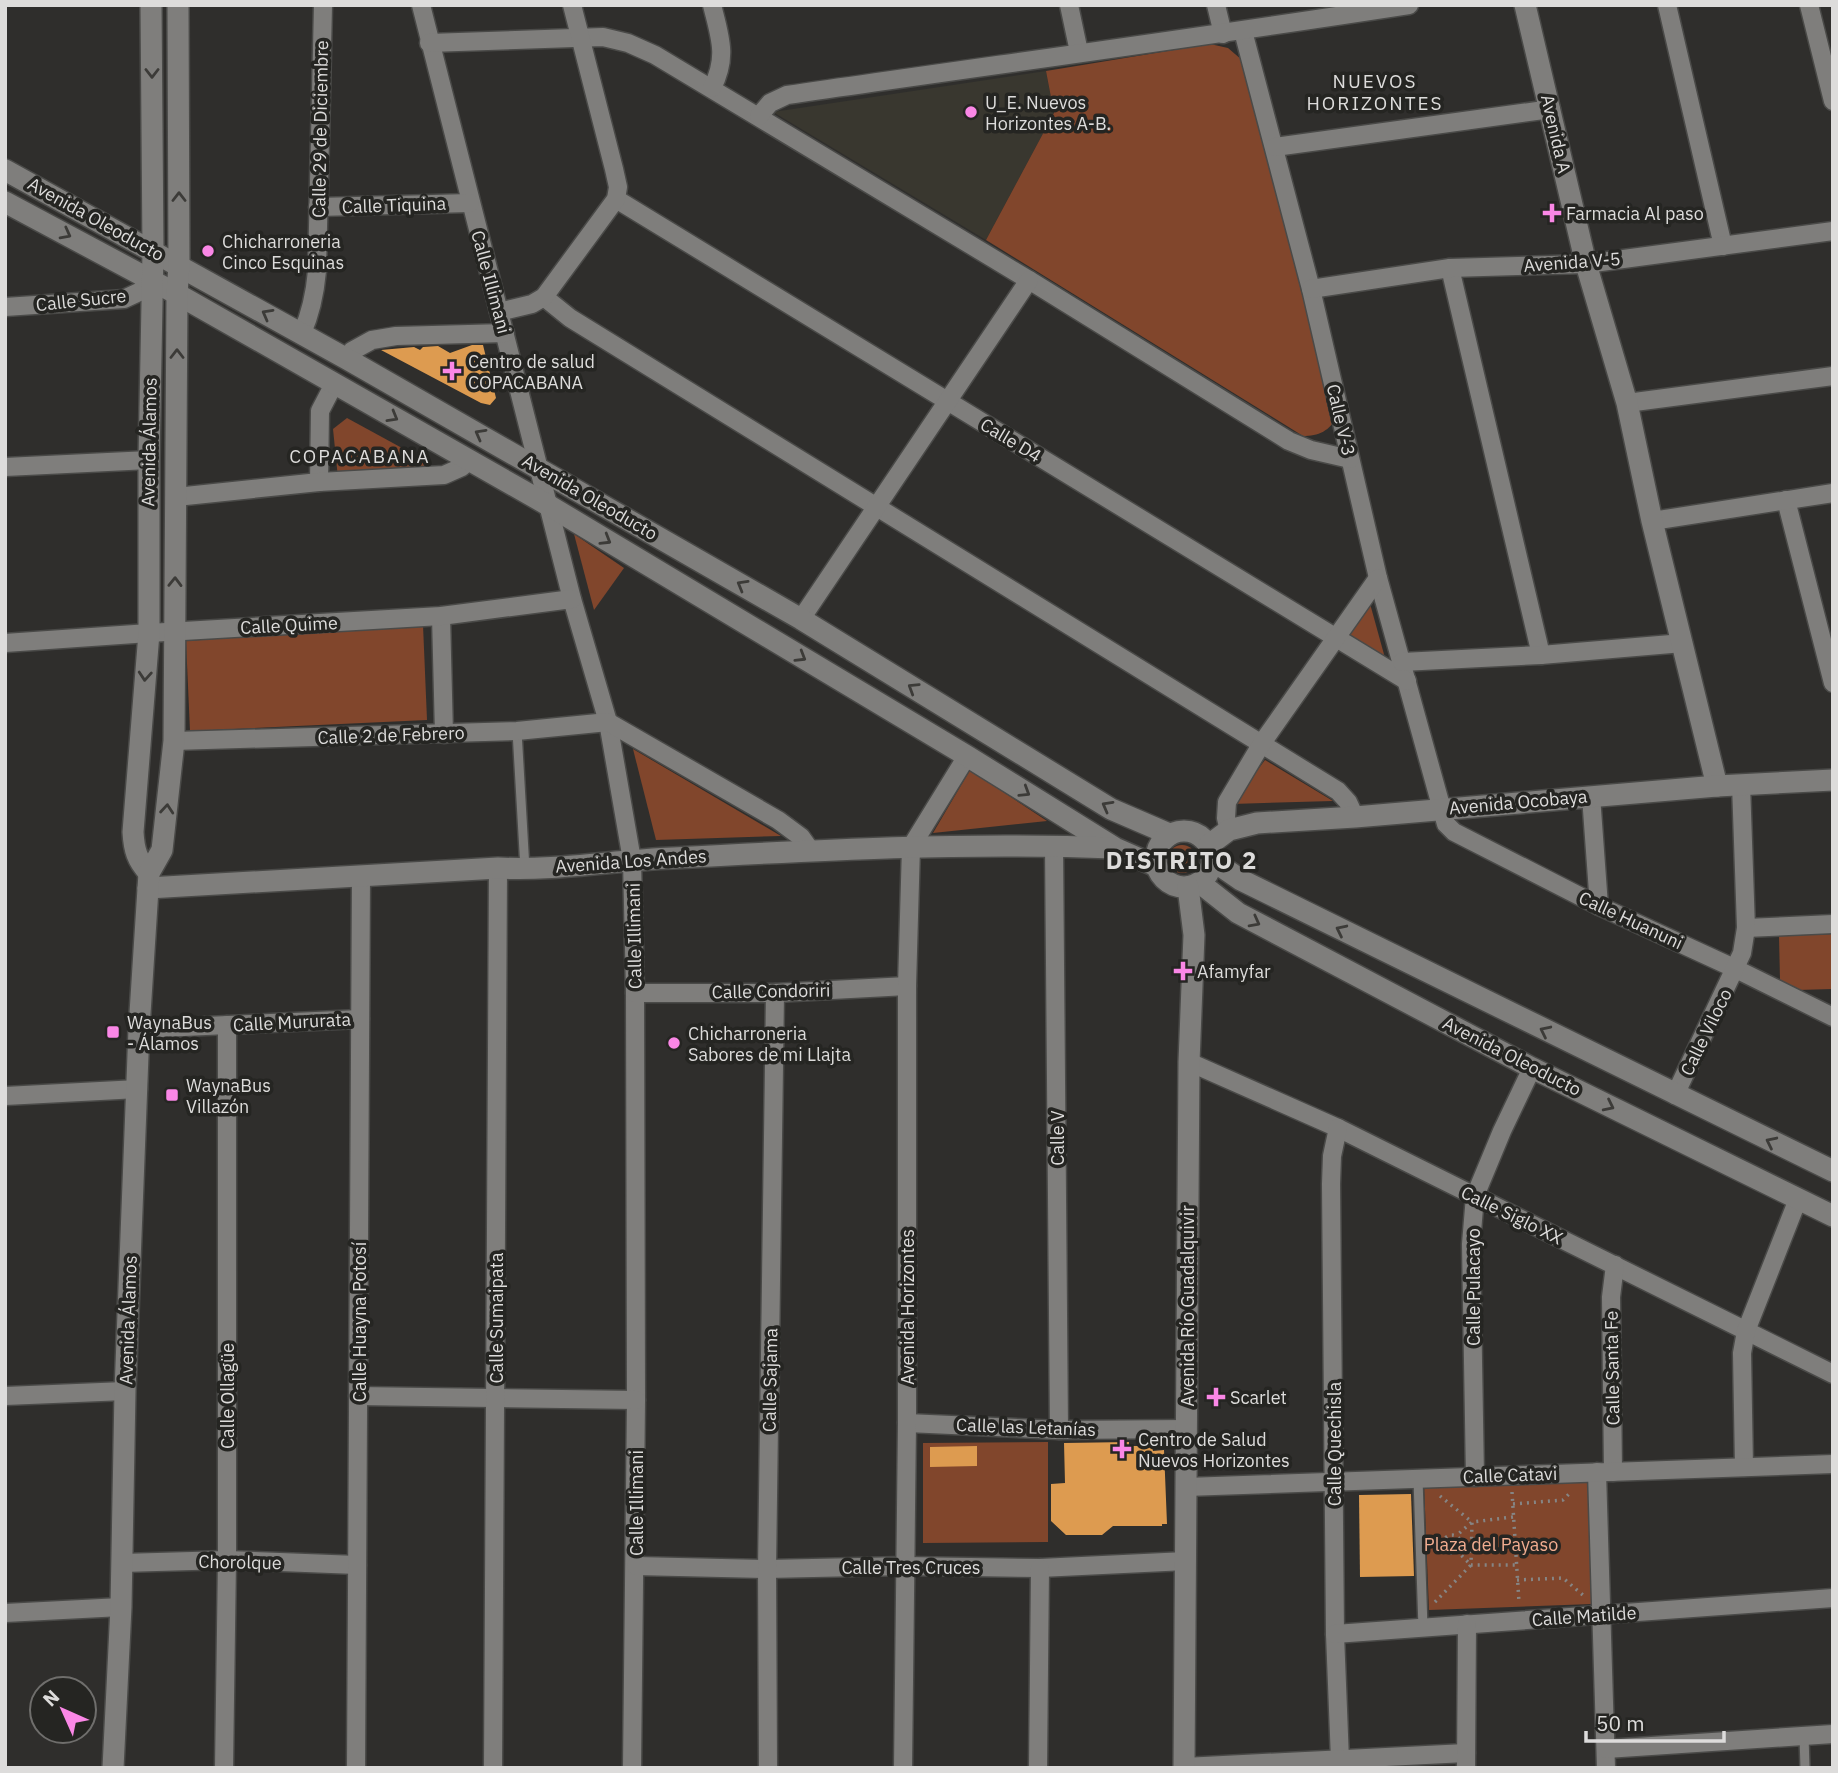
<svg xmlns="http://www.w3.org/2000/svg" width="1838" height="1773" font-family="'IBM Plex Sans',sans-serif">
<rect width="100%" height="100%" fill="#2f2e2c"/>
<path fill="#39372f" d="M1046,71L1054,113L986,240L773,112Z"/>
<g fill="#81462c">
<path d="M1210,44L1228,48L1249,66L1336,416C1331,431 1318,436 1303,436L986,240L1054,113L1046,71Z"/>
<path d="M347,418L424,460L425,467L338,478L333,429Z"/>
<path d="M574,534L624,568L594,610Z"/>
<path d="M1369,600L1385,658L1349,634Z"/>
<path d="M423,625L427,720L190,731L186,641Z"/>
<path d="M633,749L781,836L656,840Z"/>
<path d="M1265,760L1333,801L1232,804Z"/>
<path d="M970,770L1047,821L933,833Z"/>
<circle cx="1182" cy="859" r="14"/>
<path d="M1833,934V989L1797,990L1780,980L1779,936Z"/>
<path d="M1048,1442V1542L923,1543V1443Z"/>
<path d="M1591,1476L1592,1604L1429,1610L1424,1484Z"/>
</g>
<g fill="#dd9b50">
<path d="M472,345H483L496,398L490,405L481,403L381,350L414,347L420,350L423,347L438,346L450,353Z"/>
<path d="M1129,1442V1446H1152L1153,1451L1164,1450L1167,1524H1162V1526H1113L1102,1535H1066L1051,1521V1484L1065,1483L1064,1443Z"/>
<path d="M977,1446V1466L930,1467V1447Z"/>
<path d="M1411,1494L1414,1576L1360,1577L1359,1495Z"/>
</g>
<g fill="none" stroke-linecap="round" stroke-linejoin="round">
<defs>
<g id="lane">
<path d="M517,731L525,869"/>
<path d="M1418,1479L1423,1628"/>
<path d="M1804,1736L1805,1768"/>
</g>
<g id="street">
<path d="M421,5L572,599L608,722L632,860L635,993L636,1400L632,1768"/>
<path d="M1069,5L1079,52"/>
<path d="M1216,5L1223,34"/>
<path d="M1667,5L1723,246"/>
<path d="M1809,5L1833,101"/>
<path d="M1243,31L1311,289L1378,578L1446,824L1454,832L1599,906L1736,969L1833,1017"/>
<path d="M429,43L603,37L628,43L655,55L1029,280L1289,441L1311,450L1350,459"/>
<path d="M712,88C728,57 720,37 712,5"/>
<path d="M759,116L770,103L787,95C994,65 1202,37 1409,5"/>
<path d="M1275,147L1551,109"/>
<path d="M616,199L1407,681"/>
<path d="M318,207L470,203"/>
<path d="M1450,268L1541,655"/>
<path d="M1311,289L1450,268L1586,264L1833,231"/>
<path d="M544,297L570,318L1338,791L1348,802L1355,817"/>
<path d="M5,307L124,299L139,292L152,280"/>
<path d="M499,312L532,304L544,297L616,199L618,187L614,169L572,5"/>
<path d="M302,333C311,313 315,293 317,271L323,5"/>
<path d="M347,359L352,351L372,340L396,336L505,333"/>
<path d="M1627,403L1833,376"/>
<path d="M5,467L149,460"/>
<path d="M319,482L320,411L334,384"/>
<path d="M176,497L319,482L444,475L462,467L468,460"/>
<path d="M1786,500L1833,683"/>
<path d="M1652,521L1833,493"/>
<path d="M441,616L444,734"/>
<path d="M801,619L1029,280"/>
<path d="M5,643L149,633L441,616L572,599"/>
<path d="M1402,662L1541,655L1683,643"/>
<path d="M174,741L517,731L608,722L778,820L801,837L811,851"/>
<path d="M1591,796L1599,906"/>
<path d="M1229,830L1226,818L1227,802L1262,743L1378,578"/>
<path d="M1054,846L1059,1430"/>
<path d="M1746,928L1833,924"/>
<path d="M635,993H775L907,986"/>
<path d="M139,1029L360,1019"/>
<path d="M1189,1062L1338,1128L1833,1374"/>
<path d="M1675,1095L1742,953L1746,928L1741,784"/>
<path d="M5,1096L138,1089"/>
<path d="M1338,1128L1332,1156L1331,1184L1335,1634L1340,1760"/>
<path d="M5,1396L125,1391"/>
<path d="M358,1396L636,1400"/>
<path d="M907,1423L1059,1430L1187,1429"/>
<path d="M1744,1467L1742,1353L1746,1331L1798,1199"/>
<path d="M1597,1472L1606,1768"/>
<path d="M1613,1472L1611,1297L1615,1265"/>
<path d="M1475,1477L1471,1244L1475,1196L1502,1131L1532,1068"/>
<path d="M1186,1487L1833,1464"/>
<path d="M122,1563L227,1560L357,1565"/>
<path d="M636,1566L767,1569L905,1566L1040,1568L1186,1561"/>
<path d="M5,1613L121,1607"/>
<path d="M1335,1634L1833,1598"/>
<path d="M1606,1749L1833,1734"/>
<path d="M1184,1767L1466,1753"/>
<path d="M224,1768L227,1560V1025"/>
<path d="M356,1768L361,876"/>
<path d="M493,1768L498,868"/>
<path d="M768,1768L767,1569L775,993"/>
<path d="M903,1768L907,1423V986L911,847L967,756"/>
<path d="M1038,1768L1040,1568"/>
<path d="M1466,1768L1467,1624"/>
</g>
<g id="secondary">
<path d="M1525,5L1586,264L1627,403L1652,521L1717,786"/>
<path d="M5,170L347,359L801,619L1111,809L1169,834"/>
<path d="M5,202L177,294L548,505L967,756L1115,848L1156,866"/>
<circle cx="1184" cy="859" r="28"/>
<path d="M1209,845L1229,830L1257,823L1355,817L1717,786L1833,780"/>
<path d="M1212,860L1241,880L1833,1171"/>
<path d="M149,873C137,860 134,850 133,832L149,633V460L153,251L151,5"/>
<path d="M1200,883L1238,913L1532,1068L1833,1216"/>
<path d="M148,888L498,868C556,871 615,860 673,858C820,850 967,842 1114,848"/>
<path d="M113,1768L121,1607L125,1391L139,1029L149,873L162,850L174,741L177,294L179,265L178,5"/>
<path d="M1184,1768L1189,1062L1194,935L1188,887"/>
</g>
</defs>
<use href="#lane" stroke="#4a4a48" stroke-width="12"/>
<use href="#street" stroke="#4a4a48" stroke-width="21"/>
<use href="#secondary" stroke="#4a4a48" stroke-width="24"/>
<g stroke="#868584" stroke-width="3.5" stroke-dasharray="2 5" stroke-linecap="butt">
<path d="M1512,1492L1519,1602"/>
<path d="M1440,1496L1472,1522L1456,1536"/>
<path d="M1513,1504L1563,1500L1571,1492"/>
<path d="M1513,1517L1472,1522L1471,1565H1516"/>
<circle cx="1452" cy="1544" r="9"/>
<path d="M1517,1580L1563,1578L1584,1596"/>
<path d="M1435,1602L1471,1565L1457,1551"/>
</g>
<use href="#lane" stroke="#7f7e7c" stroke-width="9"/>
<use href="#street" stroke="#7f7e7c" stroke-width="18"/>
<use href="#secondary" stroke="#7f7e7c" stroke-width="21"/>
</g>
<defs><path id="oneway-chevron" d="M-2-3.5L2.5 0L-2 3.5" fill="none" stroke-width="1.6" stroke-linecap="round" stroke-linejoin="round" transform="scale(1.75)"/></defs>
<g stroke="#3c3b38">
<use href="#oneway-chevron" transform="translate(152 73) rotate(90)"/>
<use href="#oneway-chevron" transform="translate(179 197) rotate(-90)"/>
<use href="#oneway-chevron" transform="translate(66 234) rotate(28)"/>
<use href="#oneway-chevron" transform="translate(267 314) rotate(-151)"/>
<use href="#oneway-chevron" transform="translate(177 354) rotate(-90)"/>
<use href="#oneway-chevron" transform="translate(393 417) rotate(30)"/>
<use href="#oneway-chevron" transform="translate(480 434) rotate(-151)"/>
<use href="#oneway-chevron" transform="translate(606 540) rotate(31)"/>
<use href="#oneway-chevron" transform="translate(175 582) rotate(-89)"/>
<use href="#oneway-chevron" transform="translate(742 585) rotate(-150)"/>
<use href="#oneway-chevron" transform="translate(801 657) rotate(31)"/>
<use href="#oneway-chevron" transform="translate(145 676) rotate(94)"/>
<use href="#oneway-chevron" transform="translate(913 688) rotate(-148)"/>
<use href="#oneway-chevron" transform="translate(1025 792) rotate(32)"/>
<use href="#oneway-chevron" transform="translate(1107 806) rotate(-151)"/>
<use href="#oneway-chevron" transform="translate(167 809) rotate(-85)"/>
<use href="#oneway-chevron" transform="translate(1255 922) rotate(28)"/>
<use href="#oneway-chevron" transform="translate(1341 930) rotate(-154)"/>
<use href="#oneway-chevron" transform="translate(1545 1031) rotate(-154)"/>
<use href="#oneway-chevron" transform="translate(1609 1106) rotate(26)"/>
<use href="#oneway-chevron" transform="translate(1771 1142) rotate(-154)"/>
</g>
<g fill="#fa87e6" stroke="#252522" stroke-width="2.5">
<circle cx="971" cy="112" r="7"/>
<path d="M1548.5 202.5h7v7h7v7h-7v7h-7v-7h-7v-7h7z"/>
<circle cx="208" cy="251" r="7"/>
<path d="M448.5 360.5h7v7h7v7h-7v7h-7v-7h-7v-7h7z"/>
<path d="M1179.5 960.5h7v7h7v7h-7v7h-7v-7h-7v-7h7z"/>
<rect x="106" y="1025" width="14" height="14" rx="3.5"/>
<circle cx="674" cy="1043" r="7"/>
<rect x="165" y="1088" width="14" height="14" rx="3.5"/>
<path d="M1212.5 1386.5h7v7h7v7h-7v7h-7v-7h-7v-7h7z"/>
<path d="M1118.5 1438.5h7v7h7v7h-7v7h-7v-7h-7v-7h7z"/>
</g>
<g text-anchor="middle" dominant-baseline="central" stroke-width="7" stroke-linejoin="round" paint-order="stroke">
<g font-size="18" fill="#dddcdb" stroke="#252522" text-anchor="start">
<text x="985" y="102">U_E. Nuevos<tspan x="985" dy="21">Horizontes A-B.</tspan></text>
<text x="1566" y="213">Farmacia Al paso</text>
<text x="222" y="241">Chicharroneria<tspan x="222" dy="21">Cinco Esquinas</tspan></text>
<text x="468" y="361">Centro de salud<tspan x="468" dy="21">COPACABANA</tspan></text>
<text x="1197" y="971">Afamyfar</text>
<text x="127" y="1022">WaynaBus<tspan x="127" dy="21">- Álamos</tspan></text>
<text x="688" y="1033">Chicharroneria<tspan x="688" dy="21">Sabores de mi Llajta</tspan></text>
<text x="186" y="1085">WaynaBus<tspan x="186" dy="21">Villazón</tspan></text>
<text x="1230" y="1397">Scarlet</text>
<text x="1138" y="1439">Centro de Salud<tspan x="1138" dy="21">Nuevos Horizontes</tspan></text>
</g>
<g font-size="18" fill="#dddcdb" stroke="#252522">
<text transform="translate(320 129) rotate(-89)">Calle 29 de Diciembre</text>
<text transform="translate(1556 134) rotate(77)">Avenida A</text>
<text transform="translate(394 205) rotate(-2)">Calle Tiquina</text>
<text transform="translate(96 219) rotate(29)">Avenida Oleoducto</text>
<text transform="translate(1572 262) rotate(-4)">Avenida V-5</text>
<text transform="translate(491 282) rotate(75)">Calle Illimani</text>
<text transform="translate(81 300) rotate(-6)">Calle Sucre</text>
<text transform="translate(1341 420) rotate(77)">Calle V-3</text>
<text transform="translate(1011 440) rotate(31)">Calle D4</text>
<text transform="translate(149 442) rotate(-89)">Avenida Álamos</text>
<text transform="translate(590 497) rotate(30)">Avenida Oleoducto</text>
<text transform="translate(289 625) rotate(-3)">Calle Quime</text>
<text transform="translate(391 735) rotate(-2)">Calle 2 de Febrero</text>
<text transform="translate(1518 802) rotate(-5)">Avenida Ocobaya</text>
<text transform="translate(631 861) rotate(-4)">Avenida Los Andes</text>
<text transform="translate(1631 920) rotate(25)">Calle Huanuni</text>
<text transform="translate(634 936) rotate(-91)">Calle Illimani</text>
<text transform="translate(771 991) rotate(-1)">Calle Condoriri</text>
<text transform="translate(292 1022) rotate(-3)">Calle Mururata</text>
<text transform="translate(1706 1032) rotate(-64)">Calle Viloco</text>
<text transform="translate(1512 1056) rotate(27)">Avenida Oleoducto</text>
<text transform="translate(1057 1138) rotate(-90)">Calle V</text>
<text transform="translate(1512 1215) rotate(26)">Calle Siglo XX</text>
<text transform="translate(1473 1287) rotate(-90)">Calle Pulacayo</text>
<text transform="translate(1187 1306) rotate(-90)">Avenida Río Guadalquivir</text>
<text transform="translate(907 1307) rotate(-90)">Avenida Horizontes</text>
<text transform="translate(496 1318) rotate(-90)">Calle Sumaipata</text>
<text transform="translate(128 1320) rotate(-88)">Avenida Álamos</text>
<text transform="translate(359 1322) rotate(-90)">Calle Huayna Potosí</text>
<text transform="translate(1612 1368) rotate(-91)">Calle Santa Fe</text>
<text transform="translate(770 1380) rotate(-89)">Calle Sajama</text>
<text transform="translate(227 1396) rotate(-90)">Calle Ollagüe</text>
<text transform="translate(1026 1427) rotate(2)">Calle las Letanías</text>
<text transform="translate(1334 1444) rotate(-90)">Calle Quechisla</text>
<text transform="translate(1510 1475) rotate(-2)">Calle Catavi</text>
<text transform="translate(636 1503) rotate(-90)">Calle Illimani</text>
<text transform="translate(240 1562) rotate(1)">Chorolque</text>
<text x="911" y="1567">Calle Tres Cruces</text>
<text transform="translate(1584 1616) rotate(-4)">Calle Matilde</text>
</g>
<g font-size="18" fill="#f2ad90" stroke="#252522">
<text x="1491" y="1544">Plaza del Payaso</text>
</g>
<g font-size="19" letter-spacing="2" fill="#dddcdb" stroke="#252522">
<text x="1375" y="81">NUEVOS<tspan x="1375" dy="22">HORIZONTES</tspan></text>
<text x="360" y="456">COPACABANA</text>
</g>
<g font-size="24" font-weight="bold" letter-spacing="2" fill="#dddcdb" stroke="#252522">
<text x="1182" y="860">DISTRITO 2</text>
</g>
</g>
<rect width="1838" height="1773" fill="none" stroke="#dddcdb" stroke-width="14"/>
<g transform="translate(63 1710) rotate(315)"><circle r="33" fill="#252522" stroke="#6f6e6c" stroke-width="2"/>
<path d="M0-5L12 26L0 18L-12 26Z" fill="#fa87e6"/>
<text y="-10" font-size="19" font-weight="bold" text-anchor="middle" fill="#dddcdb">N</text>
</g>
<path d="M1586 1731v10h138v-10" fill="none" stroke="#dddcdb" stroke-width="3.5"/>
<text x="1596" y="1731" font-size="21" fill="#dddcdb" stroke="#252522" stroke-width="5" paint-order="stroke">50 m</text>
</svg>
